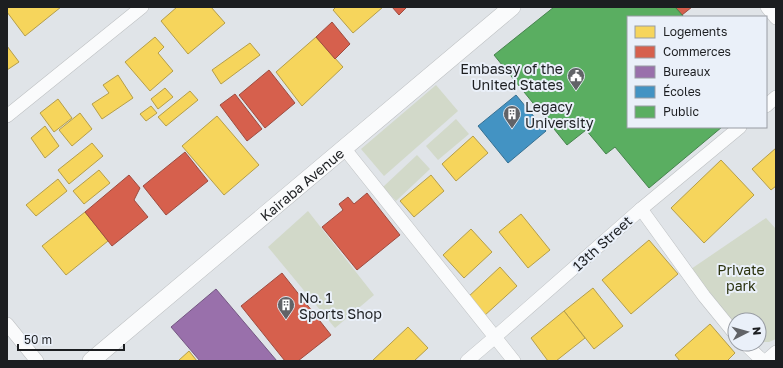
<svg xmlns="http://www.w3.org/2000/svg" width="783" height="368" font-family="'Golos Text',sans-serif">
<rect width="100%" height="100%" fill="#e0e4e8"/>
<g fill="#d2d9c9">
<path d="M436,85L458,111L384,176L361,149Z"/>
<path d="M456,119L469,134L438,160L426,146Z"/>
<path d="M417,155L430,169L396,201L383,187Z"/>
<path d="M308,211L374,295L335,328L268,247Z"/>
<path d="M766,218L776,229V339L769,342H759V320H735V326L691,269Z"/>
</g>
<g fill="#f6d55c" stroke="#b59e4a">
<path d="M7,7H61L25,36L7,12Z"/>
<path d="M177,7H211L225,23L188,54L161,21Z"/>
<path d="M336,7H383L353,33L333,10Z"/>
<path d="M155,37L164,47L158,53L173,71L150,91L125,62Z"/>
<path d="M316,37L343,67L302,106L276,72Z"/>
<path d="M250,43L260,55L221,84L212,70Z"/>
<path d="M7,46L19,62L7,70Z"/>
<path d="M118,75L133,98L102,119L92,104L109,93L103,85Z"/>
<path d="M165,88L173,97L158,109L151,99Z"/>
<path d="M190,91L198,100L166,126L158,117Z"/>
<path d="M58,99L72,118L54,132L40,113Z"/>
<path d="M151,106L157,113L146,121L140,114Z"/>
<path d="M80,113L92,129L72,146L59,130Z"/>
<path d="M217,116L259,165L224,195L182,146Z"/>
<path d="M45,126L59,146L45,158L31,138Z"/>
<path d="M473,136L488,153L456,181L442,164Z"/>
<path d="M92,143L103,156L69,184L58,170Z"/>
<path d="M776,148V186L771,190L752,169Z"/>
<path d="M721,160L754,195L704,243L671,208Z"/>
<path d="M99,170L110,183L84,204L73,191Z"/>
<path d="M431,175L444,191L414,217L400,201Z"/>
<path d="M58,179L67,191L36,216L26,205Z"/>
<path d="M85,212L108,241L66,275L42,246Z"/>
<path d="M521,214L550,250L528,268L499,232Z"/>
<path d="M471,229L492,252L464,278L443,255Z"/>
<path d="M649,240L678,274L631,314L602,280Z"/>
<path d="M500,267L517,286L484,316L467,298Z"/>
<path d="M593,288L623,326L594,349L564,311Z"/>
<path d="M564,311L585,338L556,361H548L531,338Z"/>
<path d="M710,324L735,353L727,361H680L675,355Z"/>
<path d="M408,327L428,348L414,361H372Z"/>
<path d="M189,351L197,361H178Z"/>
</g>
<g fill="#d6604d" stroke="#9e4c40">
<path d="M392,7H407L399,15Z"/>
<path d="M675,7H692L682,15Z"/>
<path d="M332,22L350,44L335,59L316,37Z"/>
<path d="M269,70L295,103L265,128L239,95Z"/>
<path d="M235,94L262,129L247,141L220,105Z"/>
<path d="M185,152L208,181L166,215L143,186Z"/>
<path d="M129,175L140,188L134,200L148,217L112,246L85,212Z"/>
<path d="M367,193L400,235L357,270L322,227L343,210L339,204L348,197L354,204Z"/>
<path d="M282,273L331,335L298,361H285L241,306Z"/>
</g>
<path fill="#9970ab" stroke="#745782" d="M216,289L277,361H200L171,327Z"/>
<path fill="#4393c3" stroke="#377092" d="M516,95L546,131L508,163L478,126Z"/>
<path fill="#5aae61" stroke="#47834e" d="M554,7H675L684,17H628V127H722L649,188L615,147L606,154L586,130L567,145L494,55Z"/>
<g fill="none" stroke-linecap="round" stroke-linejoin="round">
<defs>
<g id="minor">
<path d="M767,7L776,18"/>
<path d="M766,106L776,97"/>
<path d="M7,116L142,7"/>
<path d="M344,148L514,361"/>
<path d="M641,209L704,296L735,334"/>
<path d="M7,324L37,361"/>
<path d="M745,344L763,361"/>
<path d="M467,361L494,338L641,209L740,127"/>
<path d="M766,361L776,352"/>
</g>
<g id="tertiary">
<path id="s1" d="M91,361L512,7"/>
</g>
</defs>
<use href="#minor" stroke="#bec1c3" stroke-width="14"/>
<use href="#tertiary" stroke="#bec1c3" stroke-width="18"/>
<use href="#minor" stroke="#fafbfc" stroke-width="13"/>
<use href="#tertiary" stroke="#fafbfc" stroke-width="17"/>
</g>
<defs>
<symbol id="civic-pin" viewBox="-11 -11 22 30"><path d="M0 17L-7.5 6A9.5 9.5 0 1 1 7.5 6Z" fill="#616367" stroke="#eaf0f9"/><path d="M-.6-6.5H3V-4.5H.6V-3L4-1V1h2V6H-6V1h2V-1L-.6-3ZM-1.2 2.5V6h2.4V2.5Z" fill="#fff"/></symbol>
<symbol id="building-pin" viewBox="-11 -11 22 30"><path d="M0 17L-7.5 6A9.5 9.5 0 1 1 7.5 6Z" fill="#616367" stroke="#eaf0f9"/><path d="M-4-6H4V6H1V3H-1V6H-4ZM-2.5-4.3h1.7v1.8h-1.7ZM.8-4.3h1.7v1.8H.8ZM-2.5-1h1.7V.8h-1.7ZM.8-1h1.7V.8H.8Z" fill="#fff"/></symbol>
</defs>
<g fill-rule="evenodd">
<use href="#civic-pin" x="566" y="66" width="20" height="27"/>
<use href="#building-pin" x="502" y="104" width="20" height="27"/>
<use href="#building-pin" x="276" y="295" width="20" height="27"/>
</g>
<g text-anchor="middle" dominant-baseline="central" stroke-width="4" stroke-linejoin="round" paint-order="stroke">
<g font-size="14" fill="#1c1e21" stroke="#eaf0f9" text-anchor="start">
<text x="563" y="68" text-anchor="end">Embassy of the<tspan x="563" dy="16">United States</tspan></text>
<text x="525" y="106">Legacy<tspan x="525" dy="16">University</tspan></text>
<text x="299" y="297">No. 1<tspan x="299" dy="16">Sports Shop</tspan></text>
</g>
<g font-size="14" fill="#1c1e21" stroke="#eaf0f9">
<text stroke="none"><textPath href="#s1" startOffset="275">Kairaba Avenue</textPath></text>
<text transform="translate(602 243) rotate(-42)">13th Street</text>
</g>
<g font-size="14" fill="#2b320e" stroke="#eaf0f9">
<text x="741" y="269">Private<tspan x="741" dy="16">park</tspan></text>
</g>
</g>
<rect width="783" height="368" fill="none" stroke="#1c1e21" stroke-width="16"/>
<rect x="627" y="16" width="140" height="112" fill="#eaf0f9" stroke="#989ca3"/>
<rect x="635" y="26" width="20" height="12" fill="#f6d55c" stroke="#989ca3"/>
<text x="663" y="36" font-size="12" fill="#1c1e21">Logements</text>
<rect x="635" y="46" width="20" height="12" fill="#d6604d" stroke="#989ca3"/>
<text x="663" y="56" font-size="12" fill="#1c1e21">Commerces</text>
<rect x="635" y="66" width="20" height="12" fill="#9970ab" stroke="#989ca3"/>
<text x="663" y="76" font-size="12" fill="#1c1e21">Bureaux</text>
<rect x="635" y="86" width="20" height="12" fill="#4393c3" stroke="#989ca3"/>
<text x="663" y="96" font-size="12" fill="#1c1e21">Écoles</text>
<rect x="635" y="106" width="20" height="12" fill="#5aae61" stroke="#989ca3"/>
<text x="663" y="116" font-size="12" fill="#1c1e21">Public</text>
<g transform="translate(747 332) rotate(84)"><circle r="19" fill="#eaf0f9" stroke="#989ca3"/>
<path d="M0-3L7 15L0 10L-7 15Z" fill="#616367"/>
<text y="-6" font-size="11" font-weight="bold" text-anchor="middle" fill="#1c1e21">N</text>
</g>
<path d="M18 344v6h106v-6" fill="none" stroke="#1c1e21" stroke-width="2"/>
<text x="24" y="344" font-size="12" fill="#1c1e21" stroke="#eaf0f9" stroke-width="3" paint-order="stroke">50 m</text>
</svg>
